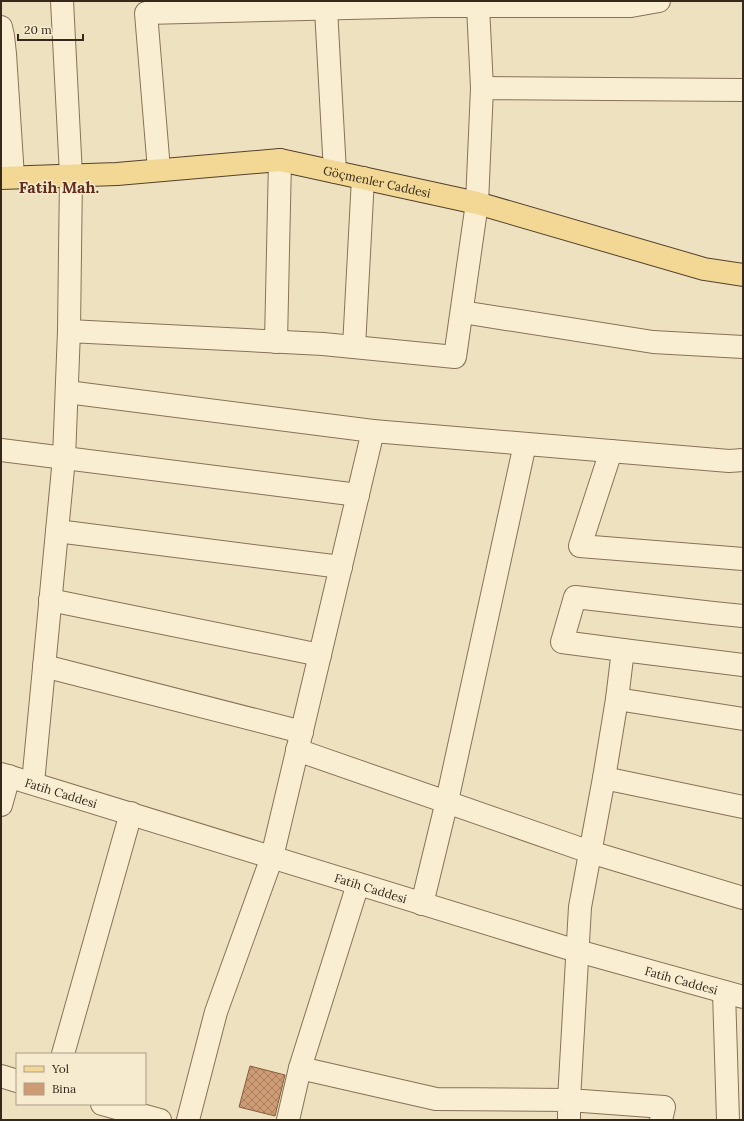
<svg xmlns="http://www.w3.org/2000/svg" width="744" height="1121" font-family="Lora,serif">
<defs>
<pattern id="building-cross-hatch" width="8" height="8" patternUnits="userSpaceOnUse"><rect width="8" height="8" fill="#cd9b74"/><path d="M0 0l8 8M0 8l8-8" fill="none" stroke="#a77e5e"/></pattern>
</defs>
<rect width="100%" height="100%" fill="#eee1bf"/>
<path fill="url(#building-cross-hatch)" stroke="#865c3d" d="M250,1066L285,1075L275,1116L239,1107Z"/>
<g fill="none" stroke-linecap="round" stroke-linejoin="round">
<defs>
<g id="minor">
<path d="M62,1L71,175L69,331"/>
<path d="M478,6L482,88"/>
<path d="M326,9L335,172"/>
<path d="M1,27L3,36L5,54L13,177"/>
<path d="M159,170L146,13L433,6H631L659,1"/>
<path d="M462,312L653,342L743,347"/>
<path d="M276,342L280,160"/>
<path d="M354,347L363,178"/>
<path d="M67,392L373,431L272,857L216,1012L188,1120"/>
<path d="M373,431L729,461L743,460"/>
<path d="M1,450L358,495"/>
<path d="M611,451L580,546L743,559"/>
<path d="M57,531L341,567"/>
<path d="M50,600L320,655"/>
<path d="M623,650L562,642L575,597L713,613L743,616"/>
<path d="M44,666L302,732"/>
<path d="M617,699L623,650L743,665"/>
<path d="M297,750L590,852L743,898"/>
<path id="s1" d="M1,774L567,948L743,997"/>
<path d="M604,778L617,699L743,719"/>
<path d="M33,783L64,458L69,331L323,344L455,357L477,203L482,88L743,90"/>
<path d="M1,805L9,776"/>
<path d="M358,884L300,1068L436,1099L569,1100V1120"/>
<path d="M422,904L447,801L525,444"/>
<path d="M724,992L728,1120"/>
<path d="M63,1054L131,813"/>
<path d="M1,1076L17,1081"/>
<path d="M102,1104L160,1120"/>
<path d="M288,1120L300,1068"/>
<path d="M661,1120L664,1107L569,1100L580,907L604,778L743,807"/>
</g>
<g id="major">
<path id="s2" d="M1,178L117,174L280,160L477,203L704,269L743,275"/>
</g>
</defs>
<use href="#minor" stroke="#877257" stroke-width="24"/>
<use href="#major" stroke="#54402c" stroke-width="24"/>
<use href="#minor" stroke="#f9eed2" stroke-width="22"/>
<use href="#major" stroke="#f3d895" stroke-width="22"/>
</g>
<g text-anchor="middle" dominant-baseline="central" stroke-width="3" stroke-linejoin="round" paint-order="stroke">
<g font-size="12" fill="#36291c" stroke="#f6ebce">
<text stroke="none"><textPath href="#s2" startOffset="379">Göçmenler Caddesi</textPath></text>
<text stroke="none"><textPath href="#s1" startOffset="63">Fatih Caddesi</textPath></text>
<text stroke="none"><textPath href="#s1" startOffset="387">Fatih Caddesi</textPath></text>
<text stroke="none"><textPath href="#s1" startOffset="711">Fatih Caddesi</textPath></text>
</g>
<g font-size="16" font-weight="bold" fill="#632c1b" stroke="#f6ebce">
<text x="59" y="187">Fatih Mah.</text>
</g>
</g>
<rect width="744" height="1121" fill="none" stroke="#36291c" stroke-width="4"/>
<rect x="16" y="1053" width="130" height="52" fill="#f6ebce" stroke="#a99d87"/>
<rect x="24" y="1066" width="20" height="6" fill="#f3d895" stroke="#a99d87"/>
<text x="52" y="1073" font-size="12" fill="#36291c">Yol</text>
<rect x="24" y="1083" width="20" height="12" fill="#cd9b74" stroke="#a99d87"/>
<text x="52" y="1093" font-size="12" fill="#36291c">Bina</text>
<path d="M18 34v6h65v-6" fill="none" stroke="#36291c" stroke-width="2"/>
<text x="24" y="34" font-size="12" fill="#36291c" stroke="#f6ebce" stroke-width="3" paint-order="stroke">20 m</text>
</svg>
